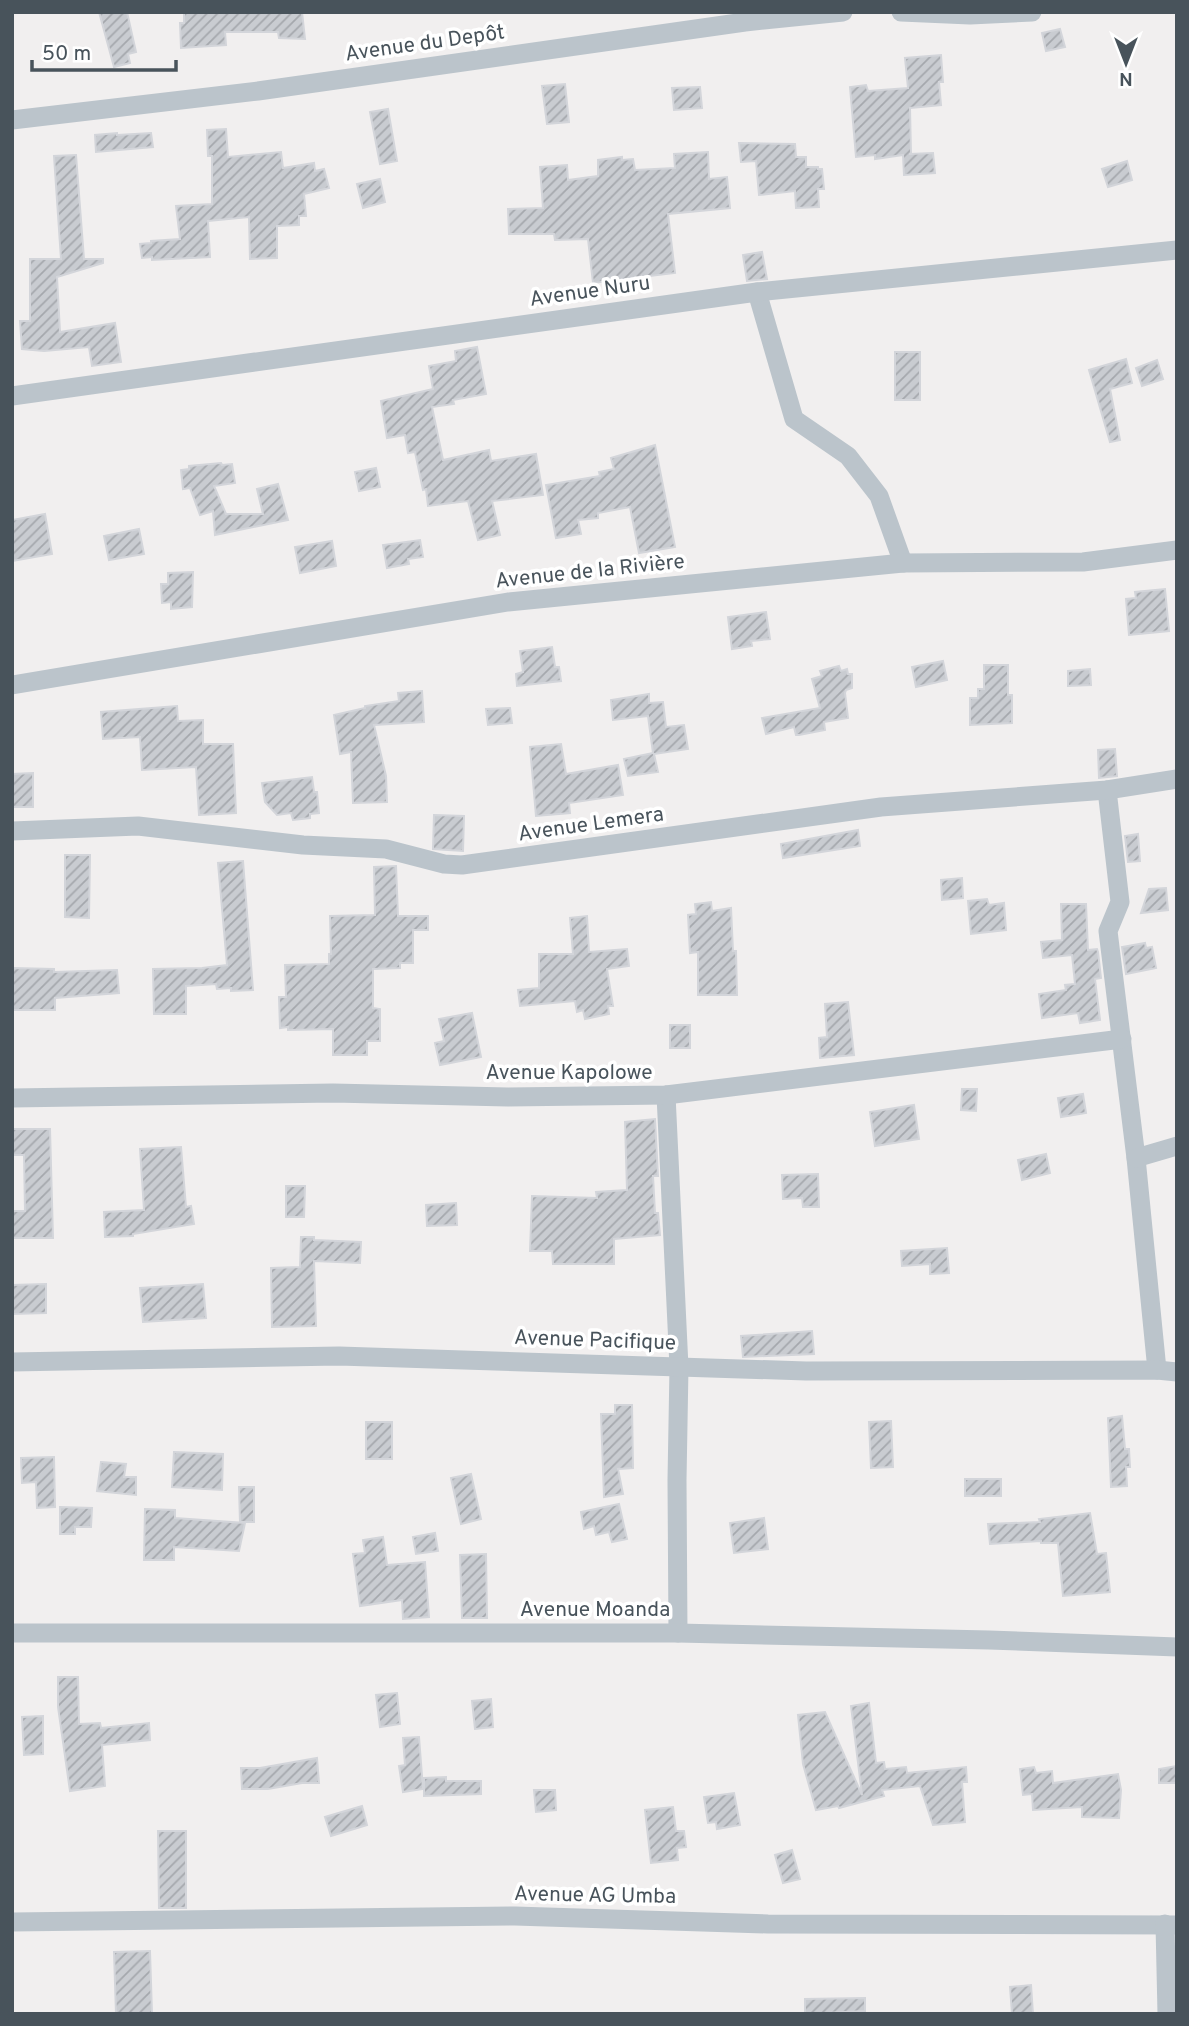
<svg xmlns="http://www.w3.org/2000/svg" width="1189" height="2026" font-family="Overpass,sans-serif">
<defs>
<pattern id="building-hatch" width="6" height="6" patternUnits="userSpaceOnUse" patternTransform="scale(1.75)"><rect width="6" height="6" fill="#c9ccd1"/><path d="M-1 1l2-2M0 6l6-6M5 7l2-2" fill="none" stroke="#a5a8ad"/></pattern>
</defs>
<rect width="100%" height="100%" fill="#f1efef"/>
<g fill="url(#building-hatch)" stroke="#d3d5da" stroke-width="2">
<path d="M99,12H127L136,52L128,54L130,63L114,67Z"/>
<path d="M184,12H302L305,39L279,38L278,32H225L226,45L181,48L180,23H184Z"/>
<path d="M1060,29L1065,47L1046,51L1042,33Z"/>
<path d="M941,55L943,82H939L941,105L910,108L911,154H909L933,153L935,173L904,175L903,155L875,159V155L856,157L850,87L866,85L868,91L908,88L905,58Z"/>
<path d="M565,84L569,122L547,124L542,86Z"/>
<path d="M700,87L702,108L674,110L672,88Z"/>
<path d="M388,109L397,161L380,164L370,112Z"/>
<path d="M226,129L228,157L281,152L283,168L314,163L315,171L324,169L329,188L304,194L306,216H299V225L277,226V258L250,259L249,217L208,221L210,257L152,260V257L142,258L140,244L151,243V241L180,239L176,206L212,204V156H208L207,130Z"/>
<path d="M117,133V135L151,133L153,147L96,152L95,135Z"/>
<path d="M739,143L795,144L796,157H806V167H818V169H822L824,189H818L819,207L796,208L795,191L759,195L756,161L741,162Z"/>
<path d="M708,152L709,179L727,177L730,208L668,214L675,273L593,283L588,239L555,240L554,234H509L508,209L543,208L540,167L567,165L568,180L598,176V160L622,157V160L633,159L635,170L675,168L674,154Z"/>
<path d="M76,155L84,259H103V263L57,277L60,332L115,323L121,362L92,366L89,347L44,351L22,349L20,321H30V259H61L54,156Z"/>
<path d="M1127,161L1132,180L1108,187L1102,169Z"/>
<path d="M380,179L385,202L363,208L357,184Z"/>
<path d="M762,252L767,279L747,281L743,255Z"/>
<path d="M477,347L486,394L453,400L454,404L432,407L443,460L489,450L491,461L536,454L543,495L492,501L500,535L478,540L468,501L428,506L426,489L423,490L415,452L408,453L405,435L387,438L381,401L433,389L429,366L456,361L455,351Z"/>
<rect x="895" y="352" width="25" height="48"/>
<path d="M1126,359L1132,383L1110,389L1120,440L1110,442L1089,370Z"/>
<path d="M1157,360L1163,379L1142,386L1136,368Z"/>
<path d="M655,445L675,547L639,553L630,507L598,513V518L578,520L581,534L556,538L546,485L600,476L599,472L614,469L611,458Z"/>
<path d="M221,463L222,465L232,464L235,483L214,486L226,514H263L257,489L278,484L288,520L215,535L213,511L200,515L190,488L183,489L181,470L189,469V466Z"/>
<path d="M376,468L380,487L359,491L355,472Z"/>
<path d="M45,514L52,554L12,561V520Z"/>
<path d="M139,529L144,554L109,560L104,536Z"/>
<path d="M420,540L423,557L408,559L409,564L387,568L383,545Z"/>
<path d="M332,541L336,566L300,573L295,547Z"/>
<path d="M193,572L192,607L171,609V602L162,603L161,584H168V573Z"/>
<path d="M1165,589L1169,631L1129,635L1126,599L1136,598L1135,592Z"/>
<path d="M766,612L770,639L751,641L752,646L732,649L728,617Z"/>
<path d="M552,647L555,667H559L561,681L517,686L516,674L523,672L520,651Z"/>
<path d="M943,661L947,680L916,687L912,667Z"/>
<path d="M984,665H1008V695H1012V723L970,725V698H978V689H984Z"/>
<path d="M839,666L841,671L847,669L848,674H852V688L846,690L845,693L848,718L824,722L825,730L799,735H796L794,727L766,734L762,718L820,708L812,679L822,676L820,671Z"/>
<path d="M1090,669L1091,685L1068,686V671Z"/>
<path d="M422,691L424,722L374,725L386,776L387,802L353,803L351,752L340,754L334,715L365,708V706L399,701L398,693Z"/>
<path d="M649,694V703L663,702L666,727L684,725L688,749L654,754L658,772L628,776L624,759L653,753L648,716L613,720L611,700Z"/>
<path d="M177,706L178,721L203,720V744H233L236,813L199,815L196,767L142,770L140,737L103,739L101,712Z"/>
<path d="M510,708L512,723L488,725L486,709Z"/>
<path d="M561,744L566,774L618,765L623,795L569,803L570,813L536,816L530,747Z"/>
<path d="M1115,749L1117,776L1099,778L1098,750Z"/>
<path d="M33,773V807H12V774Z"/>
<path d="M312,777L314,792H317L319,813L310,814V818L293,820L291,813L277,815L265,802L262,783Z"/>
<path d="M434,815L464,816L463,851L433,849Z"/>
<path d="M858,830L860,846L783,858L781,844Z"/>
<path d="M1138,834L1140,861L1128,862L1125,836Z"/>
<path d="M65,855H90L89,918L65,917Z"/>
<path d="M243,861L253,990L231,991V988L217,989L216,984L186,986V1014H154L153,969L202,968L227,965L218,863Z"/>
<path d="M396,866L398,916H428V930H413V963H400V968L373,969V1008L380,1009V1041H367V1055H333V1029L288,1030V1027L280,1028L279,997H286L285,965L329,964V954H331L330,916L375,915L374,867Z"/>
<path d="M962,878L963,898L942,900L941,880Z"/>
<path d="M1166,888L1168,910L1141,913L1149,889Z"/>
<path d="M987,899L989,905L1004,903L1006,930L971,934L968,901Z"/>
<path d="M711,902L712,911L731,908L733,951H736L737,995H698V952L690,953L688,915L696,914L695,904Z"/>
<path d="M1061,904H1086L1088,950L1097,949L1098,952L1101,978L1095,979L1100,1020L1080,1023L1078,1013L1042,1018L1039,994L1066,990L1065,985L1075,984L1072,955L1043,958L1041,942L1062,940Z"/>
<path d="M587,916L589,952L627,949L629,966L607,969L613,1006H608L609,1014L585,1019L583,1010L577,1012L575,1001L520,1006L518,990L539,988V954H573L570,918Z"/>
<path d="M1145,943L1146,948L1152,947L1156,968L1126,974L1122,947Z"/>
<path d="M12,968L54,969V972L117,970L119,993L55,998V1010H12Z"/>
<path d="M848,1002L854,1055L820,1058L819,1038L827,1037L825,1004Z"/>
<path d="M472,1013L481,1057L440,1065L435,1043L444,1041L439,1019Z"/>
<rect x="670" y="1025" width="20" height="23"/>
<path d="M962,1089H977L976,1111L961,1110Z"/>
<path d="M1083,1094L1086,1113L1061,1117L1058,1098Z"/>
<path d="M914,1105L919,1139L875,1146L870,1112Z"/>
<path d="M655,1119L658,1176H653L655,1213H658L660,1235L614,1239V1264H553L552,1251H530L532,1196L597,1198L596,1192L627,1190L625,1122Z"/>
<path d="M12,1129H50L53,1238H12V1211H25L24,1155H12Z"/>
<path d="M181,1147L186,1207L191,1206L194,1224L133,1234V1236L105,1237L104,1212L144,1210L140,1149Z"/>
<path d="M1046,1154L1050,1173L1022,1180L1018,1160Z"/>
<path d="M818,1174L819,1207H803L802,1198L783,1199L782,1175Z"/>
<path d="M286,1186H305L304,1217H286Z"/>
<path d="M456,1203L457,1225L427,1226L426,1205Z"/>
<path d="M301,1237H314V1240L361,1242L360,1263L314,1261L316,1326L272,1327L271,1268L300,1267Z"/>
<path d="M947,1248L949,1273L930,1274V1264L902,1266L901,1251Z"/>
<path d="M46,1284V1313L12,1314V1285Z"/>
<path d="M203,1284L206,1318L143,1322L140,1288Z"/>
<path d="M812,1331L814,1354L743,1357L741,1336Z"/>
<path d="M615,1405H632L633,1468L618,1469L623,1494L604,1497L601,1414H615Z"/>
<path d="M1122,1416L1125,1449H1129L1130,1467H1126L1127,1486L1111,1487L1108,1418Z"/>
<path d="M891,1421L893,1467L871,1468L869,1422Z"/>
<rect x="366" y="1422" width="26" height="37"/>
<path d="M174,1452L223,1454L222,1490L172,1487Z"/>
<path d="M54,1457L55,1507L37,1508L36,1482L22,1483L21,1458Z"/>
<path d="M101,1462L126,1464L124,1477H136V1495L97,1491Z"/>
<path d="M471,1474L481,1519L461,1524L451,1478Z"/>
<rect x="965" y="1479" width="36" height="17"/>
<path d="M239,1487H254V1522H240Z"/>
<path d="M619,1504L627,1539L612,1542L609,1532L596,1535L594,1526L584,1529L581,1512Z"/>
<path d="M60,1507L92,1508L91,1527H75V1534H60Z"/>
<path d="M145,1509L175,1510V1518L245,1523L239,1551L174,1547V1560H144Z"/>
<path d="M1090,1513L1097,1554L1106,1553L1110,1592L1063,1596L1058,1543H1041V1541L990,1544L988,1524L1040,1522L1039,1519Z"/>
<path d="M764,1518L768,1549L734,1553L730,1523Z"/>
<path d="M435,1533L438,1551L416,1554L413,1537Z"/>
<path d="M383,1537L387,1565L425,1562L429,1617L403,1619L402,1600L360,1606L353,1554L365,1553L363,1540Z"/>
<path d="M486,1554L487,1618H462L460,1555Z"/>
<path d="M58,1677H78L79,1724L100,1723L101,1728L149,1723L150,1740L102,1745L105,1786L70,1791L58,1707Z"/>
<path d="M397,1693L400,1724L380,1727L376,1695Z"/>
<path d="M491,1699L493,1727L475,1729L472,1701Z"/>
<path d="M869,1703L876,1763L884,1762L885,1769L906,1767L907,1773L966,1767L967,1782H962L965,1822L933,1825L920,1786L882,1790L884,1796L839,1808L838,1806L816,1810L803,1764L798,1715L825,1712L862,1795L851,1706Z"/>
<path d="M43,1716V1754L24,1755L22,1717Z"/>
<path d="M419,1737L423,1789L403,1792L399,1766L405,1765L403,1738Z"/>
<path d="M317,1758L319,1783H302L268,1789H242L241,1768H260Z"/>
<path d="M1177,1766V1783H1159V1769Z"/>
<path d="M1034,1767L1036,1773L1052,1771L1053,1783L1118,1774L1121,1790L1119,1818L1082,1817V1807L1033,1810L1032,1794L1023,1795L1020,1769Z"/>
<path d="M446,1777V1781H481V1794L424,1796V1778Z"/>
<path d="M534,1790H555L556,1810L536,1812Z"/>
<path d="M734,1793L740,1825L717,1829L716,1822L708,1823L704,1797Z"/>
<path d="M362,1806L367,1825L331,1836L325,1817Z"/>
<path d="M673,1807L676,1831H684L686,1847L677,1848L678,1860L651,1863L645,1810Z"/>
<path d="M158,1831H186V1908H159Z"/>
<path d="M792,1850L800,1879L783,1883L775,1855Z"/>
<path d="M150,1951L152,2014H116L114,1952Z"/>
<path d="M1031,1985L1033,2014H1012L1010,1987Z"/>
<path d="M865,1998V2011L805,2014V1999Z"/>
</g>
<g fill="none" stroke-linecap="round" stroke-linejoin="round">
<g stroke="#bbc4cb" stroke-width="19">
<path d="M901,12L970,15L1032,12"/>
<path d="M12,120L258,91L745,22L843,12"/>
<path d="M757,292L794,419L848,456L879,496L903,563"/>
<path d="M12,396L757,292L1177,250"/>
<path d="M12,685L508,602L903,563L1083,562L1177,550"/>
<path d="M1107,790L1120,902L1108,931L1136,1158L1157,1370"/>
<path d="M12,831L138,826L303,845L386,849L444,864L462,865L881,807L1107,790L1177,779"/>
<path d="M666,1095L679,1367L677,1480L678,1633"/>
<path d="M12,1098L333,1093L508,1097L666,1095L1122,1039"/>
<path d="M1136,1158L1177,1146"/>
<path d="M12,1362L339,1356L806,1371L1157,1370L1177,1372"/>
<path d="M12,1633H678L989,1640L1177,1647"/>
<path d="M12,1922L515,1916L768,1924L1177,1925"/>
<path d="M1165,1924L1167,2014"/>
</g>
</g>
<g text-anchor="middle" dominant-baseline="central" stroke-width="7" stroke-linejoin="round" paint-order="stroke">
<g font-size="21" fill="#48535b" stroke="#fff">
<text transform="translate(425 44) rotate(-8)">Avenue du Depôt</text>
<text transform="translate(590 292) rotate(-8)">Avenue Nuru</text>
<text transform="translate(590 572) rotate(-6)">Avenue de la Rivière</text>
<text transform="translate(591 825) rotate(-8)">Avenue Lemera</text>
<text x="569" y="1073">Avenue Kapolowe</text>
<text transform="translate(595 1341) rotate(2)">Avenue Pacifique</text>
<text x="595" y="1610">Avenue Moanda</text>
<text transform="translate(595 1896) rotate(1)">Avenue AG Umba</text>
</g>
</g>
<rect width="1189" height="2026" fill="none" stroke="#48535b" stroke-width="28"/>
<g transform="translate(1126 63) rotate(180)" stroke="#ffffff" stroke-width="5" paint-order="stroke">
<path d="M0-5L12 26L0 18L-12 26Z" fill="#48535b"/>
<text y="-10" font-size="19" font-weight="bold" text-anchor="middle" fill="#48535b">N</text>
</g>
<path d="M32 60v10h144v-10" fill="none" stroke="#48535b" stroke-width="3.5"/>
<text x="42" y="60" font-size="21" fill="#48535b" stroke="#ffffff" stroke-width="5" paint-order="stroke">50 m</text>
</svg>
